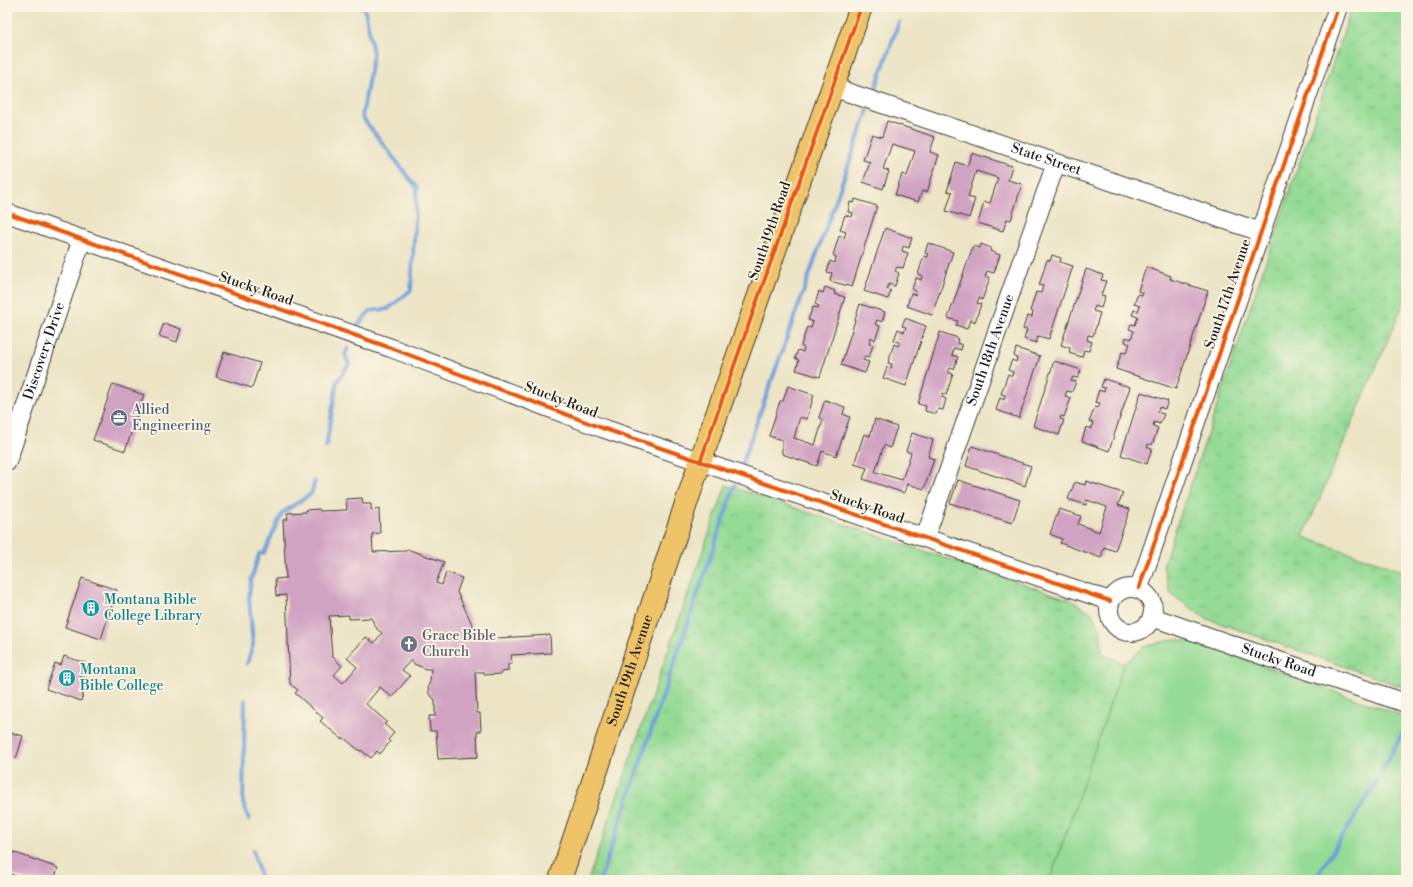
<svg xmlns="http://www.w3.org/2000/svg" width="1413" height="887" font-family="'Libre Bodoni',serif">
<defs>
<pattern id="grass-tufts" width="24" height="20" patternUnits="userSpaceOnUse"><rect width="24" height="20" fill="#95db95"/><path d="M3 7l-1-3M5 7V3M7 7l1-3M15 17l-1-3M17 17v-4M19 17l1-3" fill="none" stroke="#80bb80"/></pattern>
</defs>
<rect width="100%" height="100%" fill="#fcf5e5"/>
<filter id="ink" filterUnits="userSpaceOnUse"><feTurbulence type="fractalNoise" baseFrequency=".025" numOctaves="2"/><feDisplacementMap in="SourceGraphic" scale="8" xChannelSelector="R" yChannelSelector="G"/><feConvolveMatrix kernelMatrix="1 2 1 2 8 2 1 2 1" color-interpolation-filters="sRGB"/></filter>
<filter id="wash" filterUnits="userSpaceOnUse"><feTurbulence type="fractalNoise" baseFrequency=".012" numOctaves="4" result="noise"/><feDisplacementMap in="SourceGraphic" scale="16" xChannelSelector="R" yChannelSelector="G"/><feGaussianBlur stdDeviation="0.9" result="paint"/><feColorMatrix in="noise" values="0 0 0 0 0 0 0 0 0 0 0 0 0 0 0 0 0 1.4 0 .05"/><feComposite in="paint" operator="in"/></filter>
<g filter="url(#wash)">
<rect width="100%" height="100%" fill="#ece4c5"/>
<g fill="url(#grass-tufts)" stroke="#587c58">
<path d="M1352,7H1406V298L1303,537L1406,572V688L1205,618L1171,594L1163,566Z"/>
<path d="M726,485L1071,600L1091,612L1101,629L1102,654L1124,664L1050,880H588Z"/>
</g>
<path fill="#95db95" stroke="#587c58" d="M1174,639L1199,643L1406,717V880H1050L1124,664L1144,647Z"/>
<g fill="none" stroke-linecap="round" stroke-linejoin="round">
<g stroke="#71a0da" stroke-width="4">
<path d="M875,90L899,22"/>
<path d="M358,325L370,311L388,309L411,290L417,188L362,117L373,54L366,14L363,7"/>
<path d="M326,447L337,382L349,364L345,355L348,348"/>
<path d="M742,464L868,110"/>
<path d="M247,664L253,645L249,597L251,581L259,554L264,553L282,513L311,494L315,481"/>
<path d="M245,700L243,803L249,820"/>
<path d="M253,850L261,880"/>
<path d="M600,880L735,485"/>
<path d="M1314,880L1372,790L1406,726"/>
</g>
</g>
<g id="blocks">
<g fill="#d1a3c3" fill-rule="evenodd">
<path d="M887,121L935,137L930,152L939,155L927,192L922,191L918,202L895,195L902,174L907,176L915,151L892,144L883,169L889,171L883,189L863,182L870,162L863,160L872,134L882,137Z"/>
<path d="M972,153L1012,166L1008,180L1022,184L1011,220L1007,219L1003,231L978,223L984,202L990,203L998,178L976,171L968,197L975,199L969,218L946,211L952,192L947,191L956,162L967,166Z"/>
<path d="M855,199L877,206L852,287L830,281L832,273L827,272L830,261L835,263L836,257L833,255L839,236L844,238L846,232L840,230L845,215L852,217L853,213L848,212L850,202L854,203Z"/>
<path d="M885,228L912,238L909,248L903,246L902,251L908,253L903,268L897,267L895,271L899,273L895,286L889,284L887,289L891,291L888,299L864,291Z"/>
<path d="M928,243L953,252L932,315L907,306L911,293L915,295L916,291L912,289L916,278L921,280L922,276L918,274L924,256L928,257L929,254L925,253Z"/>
<path d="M981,244L991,248L990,251L1000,255L994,273L987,271L985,277L990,278L982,300L979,298L977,303L981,304L975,322L970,320L967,329L956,325L958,321L948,318L973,246L980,248Z"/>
<path d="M1052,255L1061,258L1060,262L1073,266L1049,339L1038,336L1036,343L1024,339L1027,330L1023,329L1027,316L1032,317L1033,312L1030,311L1036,292L1041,293L1043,286L1039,285L1047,260L1050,261Z"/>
<path d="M1146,267L1171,276L1170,279L1208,291L1176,389L1116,369L1122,352L1126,353L1130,344L1125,342L1126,337L1131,339L1134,331L1129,329L1131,324L1135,325L1138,317L1132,315L1134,310L1138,311L1140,306L1134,304L1138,294L1142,295L1143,293L1138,291Z"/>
<path d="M1086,269L1103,275L1101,280L1106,281L1101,295L1105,296L1101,308L1095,306L1093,311L1100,313L1093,336L1088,335L1087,340L1092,342L1089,351L1084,350L1082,357L1069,353L1070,348L1061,345Z"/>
<path d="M825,287L835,291L834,294L845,297L820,377L796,370L799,360L795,358L798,350L803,352L804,348L801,346L807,327L811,328L813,322L808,320L813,307L818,308L819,306L815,304L819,291L823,293Z"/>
<path d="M860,304L885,312L882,322L877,320L875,324L880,326L875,340L871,337L869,344L873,345L869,357L865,356L863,360L869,362L865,373L841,365Z"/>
<path d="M905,318L926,326L906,386L883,378L887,367L891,368L892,364L888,363L894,344L898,346L900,342L894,340L898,329L904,332L906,327L902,326Z"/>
<path d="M164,323L181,329L177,342L159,336Z"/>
<path d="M940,332L958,338L957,343L962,345L961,350L954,348L952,355L958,357L954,369L950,368L948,372L953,374L946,395L943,393L942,397L946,399L943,410L938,409L936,414L925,411L926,406L918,404Z"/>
<path d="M1016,348L1040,356L1019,418L996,410L1000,398L1004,400L1005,395L1001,394L1008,374L1012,376L1013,372L1008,370L1012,360L1016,362L1017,358L1014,356Z"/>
<path d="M224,352L260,363L252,388L216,377Z"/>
<path d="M1054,361L1081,370L1078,378L1073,377L1071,381L1076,382L1072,392L1067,391L1065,396L1071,398L1064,417L1061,416L1060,419L1064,420L1059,435L1033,426Z"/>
<path d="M1104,379L1130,387L1109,451L1082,441L1086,427L1091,429L1093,423L1089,422L1095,407L1098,408L1100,403L1095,402L1099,390L1104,392L1105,388L1101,387Z"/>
<path d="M113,384L144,395L125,451L93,440Z"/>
<path d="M788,386L814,395L807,419L800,417L794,438L815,445L823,420L819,417L825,400L845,407L843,414L850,417L836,456L822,451L817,466L782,454V440L769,436L780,401H783Z"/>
<path d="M1141,392L1168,401L1165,409L1159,407L1157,412L1164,414L1160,424L1154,422L1153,426L1158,428L1152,445L1148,444L1147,447L1152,449L1147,464L1121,455Z"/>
<path d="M875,419L897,427L890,448L884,445L875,472L902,480L911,453L906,451L912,433L933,440L928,457L934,459L924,489L907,484L904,493L863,479L867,468L854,464L864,434L870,436Z"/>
<path d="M972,446L1031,466L1025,486L966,466Z"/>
<path d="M958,480L1020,500L1012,523L950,503Z"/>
<path d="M1086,481L1123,493L1118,505L1130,509L1115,551L1104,547L1101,558L1060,543L1062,539L1050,534L1059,509L1081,516L1078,524L1099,532L1107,507L1087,500L1086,505L1068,499L1075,482L1085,485Z"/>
<path d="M362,498L363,504H371V510L379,509L380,533L372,534L373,552L406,551L407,549L444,562L436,583L442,585L446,572L462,578L457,592L479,639L550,635L551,653L511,655L512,664H508V671L501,672V674L485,675L484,672H475L477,713H480L481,731H477L478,757L438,759L436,731H430L429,716H435V700L429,694L428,686L430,682L431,669H426L414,664L411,660L402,670L410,676L392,697L380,687L366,704L387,722L384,724L394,733L388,740L390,742L380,754L377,751L371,758L361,750L360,751L344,738L342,739L320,721L323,718L295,693L298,690L290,684L286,595L276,596L275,579L286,578L283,520L288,519L287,513L306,512V510L319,509L320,511L347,510L346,499ZM349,615V619L371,618L377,629L382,633L374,643L366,637L347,658L357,667L343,683L334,675L342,666L332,656L329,616Z"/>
<path d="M82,578L117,590L101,639L65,627Z"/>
<path d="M64,656L85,663L80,677L88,679L81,701L46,689L55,663L61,665Z"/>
<path d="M7,732L23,736L16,759L7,757Z"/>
<path d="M13,852L58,868L54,880H27L7,873V867Z"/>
</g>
</g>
</g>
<g filter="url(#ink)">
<use href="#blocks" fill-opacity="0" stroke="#3b3a35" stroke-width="1"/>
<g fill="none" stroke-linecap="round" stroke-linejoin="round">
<defs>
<g id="minor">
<path id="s1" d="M832,87L1261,232"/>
<path d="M7,213L391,348L602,428L1110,601"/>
<path id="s2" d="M7,462L82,239"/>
<path id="s3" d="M925,538L1056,163"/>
<circle cx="1131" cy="610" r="22"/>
<path d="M1139,588L1338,7"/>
<path id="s4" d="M1152,617L1270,658L1406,703"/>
</g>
<g id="major">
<path id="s5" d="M560,880L700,462L861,7"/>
</g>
</defs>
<use href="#minor" stroke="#3b3a35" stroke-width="20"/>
<use href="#major" stroke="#3b3a35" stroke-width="24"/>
<use href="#minor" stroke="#fff" stroke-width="18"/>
<use href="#major" stroke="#efc469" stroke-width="22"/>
<defs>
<g id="cycleway">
<path d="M7,213L391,348L602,428L1110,601"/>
<path d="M700,462L861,7"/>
<path d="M1139,588L1338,7"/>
</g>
</defs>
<use href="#cycleway" stroke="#fcf5e5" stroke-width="6"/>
<use href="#cycleway" stroke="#e8590c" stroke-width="4"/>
</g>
</g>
<defs>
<symbol id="office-disc" viewBox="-11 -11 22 22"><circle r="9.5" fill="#5c6f8a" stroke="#fcf5e5"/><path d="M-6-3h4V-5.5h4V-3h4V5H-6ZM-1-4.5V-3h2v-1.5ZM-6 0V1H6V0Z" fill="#fff"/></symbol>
<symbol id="building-disc" viewBox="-11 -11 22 22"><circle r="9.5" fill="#0f9aa8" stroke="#fcf5e5"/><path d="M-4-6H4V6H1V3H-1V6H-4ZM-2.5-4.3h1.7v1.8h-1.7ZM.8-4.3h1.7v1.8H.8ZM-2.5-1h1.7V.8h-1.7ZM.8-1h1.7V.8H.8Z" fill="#fff"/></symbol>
<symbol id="church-disc" viewBox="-11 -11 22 22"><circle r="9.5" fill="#6b7280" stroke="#fcf5e5"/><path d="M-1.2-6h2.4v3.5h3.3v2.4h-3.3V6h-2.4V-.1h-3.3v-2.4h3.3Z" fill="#fff"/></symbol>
</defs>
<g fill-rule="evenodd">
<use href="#office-disc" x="109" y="408" width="20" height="20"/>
<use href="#building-disc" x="81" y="598" width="20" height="20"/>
<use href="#church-disc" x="399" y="634" width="20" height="20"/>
<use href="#building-disc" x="57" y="668" width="20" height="20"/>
</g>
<g text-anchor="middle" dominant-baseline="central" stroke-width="3.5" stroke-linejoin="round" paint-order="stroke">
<g font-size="14" fill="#1c1c1c" stroke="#fcf5e5">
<text stroke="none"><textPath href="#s1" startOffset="226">State Street</textPath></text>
<text transform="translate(770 231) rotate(-71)">South 19th Road</text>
<text transform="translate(256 289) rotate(19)">Stucky Road</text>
<text transform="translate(1228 294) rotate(-71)">South 17th Avenue</text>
<text stroke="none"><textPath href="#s3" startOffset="199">South 18th Avenue</textPath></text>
<text stroke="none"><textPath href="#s2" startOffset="117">Discovery Drive</textPath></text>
<text transform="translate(561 400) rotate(21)">Stucky Road</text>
<text transform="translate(867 507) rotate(19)">Stucky Road</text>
<text stroke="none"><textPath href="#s4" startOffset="134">Stucky Road</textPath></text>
<text stroke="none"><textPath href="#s5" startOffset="221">South 19th Avenue</textPath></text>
</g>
<g font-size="14" fill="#4e5e75" stroke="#fcf5e5" text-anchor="start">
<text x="132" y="410">Allied<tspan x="132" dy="16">Engineering</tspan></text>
</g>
<g font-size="14" fill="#0d838f" stroke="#fcf5e5" text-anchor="start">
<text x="104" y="600">Montana Bible<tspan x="104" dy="16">College Library</tspan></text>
<text x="80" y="670">Montana<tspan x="80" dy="16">Bible College</tspan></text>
</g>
<g font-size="14" fill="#5b616d" stroke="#fcf5e5" text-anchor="start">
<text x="422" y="636">Grace Bible<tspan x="422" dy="16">Church</tspan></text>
</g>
</g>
<rect width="1413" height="887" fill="none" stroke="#fcf5e5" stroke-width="24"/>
</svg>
